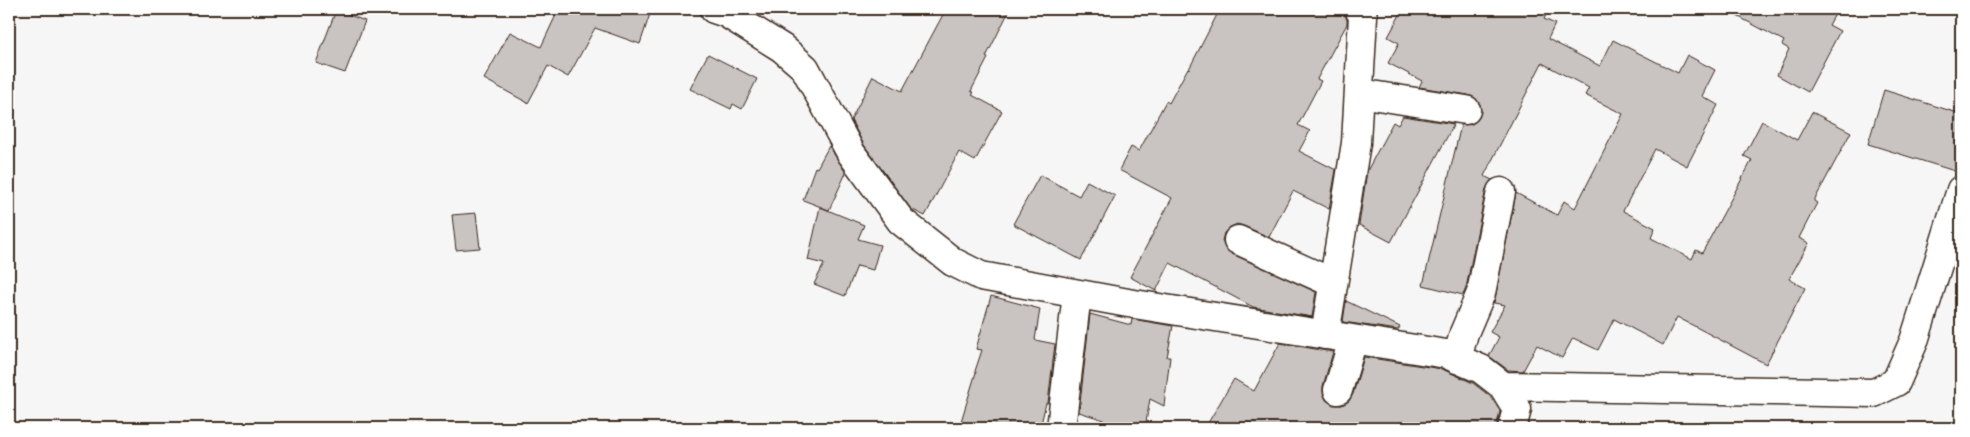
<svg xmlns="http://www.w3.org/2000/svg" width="1970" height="437" viewBox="0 0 1970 437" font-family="Mynerve,sans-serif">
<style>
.building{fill:#c9c3c1;stroke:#3b2a1e}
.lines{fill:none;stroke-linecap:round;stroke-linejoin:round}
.street-casing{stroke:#3b2a1e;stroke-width:31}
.street{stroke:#fff;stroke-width:28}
</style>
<rect width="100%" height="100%" fill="#f7f6f6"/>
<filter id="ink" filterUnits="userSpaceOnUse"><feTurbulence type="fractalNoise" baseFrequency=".02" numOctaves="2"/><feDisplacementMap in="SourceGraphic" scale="10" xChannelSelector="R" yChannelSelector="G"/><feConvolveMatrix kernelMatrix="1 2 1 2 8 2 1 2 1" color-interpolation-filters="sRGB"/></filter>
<g filter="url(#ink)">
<path class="building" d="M551,9H636L650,14L640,44L595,28L568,77L548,66L528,103L484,79L510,32L541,47L556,15L550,12Z
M946,9H1010L986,57L988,58L971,91L974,93L972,95L1002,111L975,161L959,152L925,216L911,209L864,145L851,120L873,76L902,91Z
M1220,9H1343L1347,20V24L1317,79L1321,81L1298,125L1310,131L1299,151L1336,170L1329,209L1293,191L1269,237L1244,226L1237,224L1229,228L1224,233L1222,241L1225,249L1232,254L1316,292L1312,317L1253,307L1170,263L1156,291L1130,277L1172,198L1119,170L1131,147L1139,151L1166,101L1169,103L1188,68L1189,69Z
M1403,9H1549L1544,19L1555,24L1548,39L1600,66L1613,40L1678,73L1687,55L1715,70L1702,96L1718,105L1687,166L1655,149L1623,211L1655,228L1651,238L1692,259L1696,250L1702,253L1752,160L1744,156L1762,121L1797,140L1812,112L1851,132L1814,201L1817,203L1799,238L1809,243L1789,279L1805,288L1766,364L1677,317L1663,345L1614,319L1598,350L1573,338L1562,358L1537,345L1523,371L1508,370L1489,356L1499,337L1490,332L1505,305L1494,303L1516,193L1557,215L1564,201L1575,208L1623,114L1585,95L1589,88L1542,63L1484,176L1492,180L1486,189L1466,288L1463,295L1423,285L1461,125L1472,124L1478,119L1481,112L1480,104L1475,98L1468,95L1419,87L1422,81L1388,63L1399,43L1388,37Z
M1724,9H1838L1829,25L1840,31L1808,92L1777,75L1789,49L1782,45L1784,41Z
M336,10L365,21L345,73L316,63Z
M708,54L757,79L742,109L733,104L731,109L690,89Z
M1884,90L1961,114V173L1868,144Z
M1403,116L1454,124L1391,242L1359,225L1367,171L1393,122L1398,125Z
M829,146L846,173L829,210L803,200L815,167L817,168Z
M1040,175L1079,196L1087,181L1115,196L1081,260L1013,224Z
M820,207L864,225L858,239L880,245L873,270L857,266L845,296L814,284L824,264L808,260Z
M476,213L480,248L456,250L452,215Z
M991,296L1040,309L1035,340L1055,344L1048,403H1046L1040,428H959L976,372L975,371L982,350L976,349Z
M1346,301L1400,327L1398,330L1343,322Z
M1090,314L1131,325L1132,319L1173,326L1167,357H1170L1164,406L1150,399L1145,428H1103L1104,420L1079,412Z
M1280,343L1333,352L1323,386V393L1326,400L1333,405H1342L1349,401L1353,394L1364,357L1442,369L1473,383L1491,397L1500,411L1497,424L1495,428H1205L1234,379L1254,391Z"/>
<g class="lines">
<g class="street-casing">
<path id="street" d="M714,9L726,13L782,48L805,68L851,153L901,221L953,262L981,276L1128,303L1446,354L1481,369L1503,386L1517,409L1512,428
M1359,93L1466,110
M1238,240L1333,283
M1325,335L1356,143L1363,16L1359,9
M1457,359L1464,333L1481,293L1501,192
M1503,386L1874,393L1896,382L1914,341L1961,190
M1338,390L1353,340
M1061,428L1077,294"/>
</g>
<use href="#street" class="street"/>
</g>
</g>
<rect width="1970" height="437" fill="none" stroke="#fff" stroke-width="30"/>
<rect x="15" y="15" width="1940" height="407" fill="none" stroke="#3b2a1e" stroke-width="2" filter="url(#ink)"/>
</svg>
